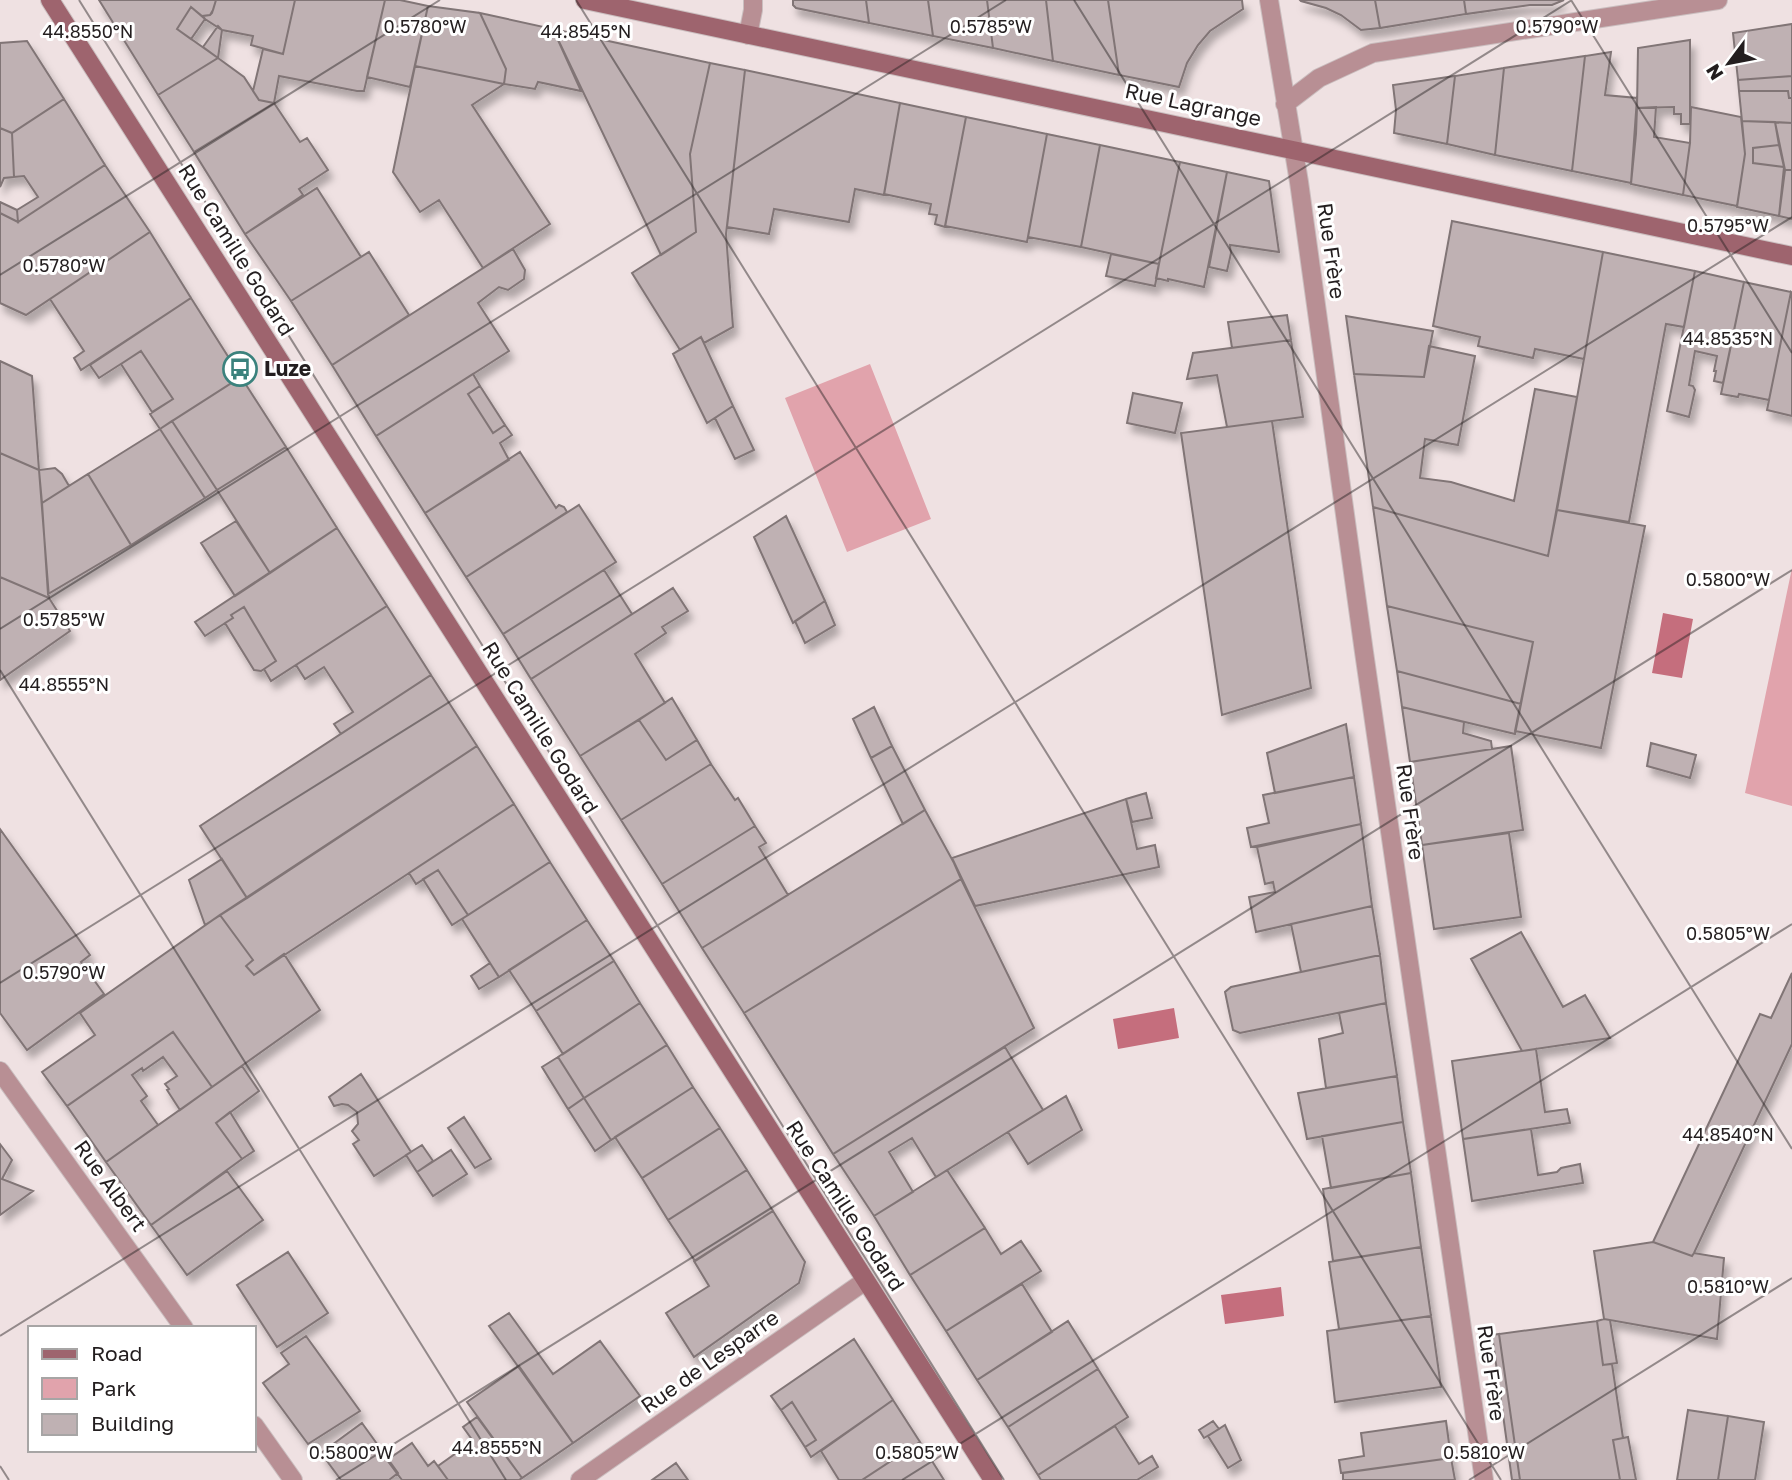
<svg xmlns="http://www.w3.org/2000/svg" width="1792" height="1480" viewBox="0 0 1792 1480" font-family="'Golos Text',sans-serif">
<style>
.green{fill:#e1a3ac}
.water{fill:#c56e7d}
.building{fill:#bfb1b3;stroke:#817576;stroke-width:2;filter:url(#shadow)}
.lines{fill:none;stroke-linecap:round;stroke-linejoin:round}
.street-casing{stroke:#cabebf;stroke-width:20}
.secondary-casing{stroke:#cabebf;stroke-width:20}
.street{stroke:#b88f94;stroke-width:18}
.secondary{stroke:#9e646e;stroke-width:18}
.ticks{fill:none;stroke:#231e1f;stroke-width:2;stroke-opacity:0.45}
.labels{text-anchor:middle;stroke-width:6;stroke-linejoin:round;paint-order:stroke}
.street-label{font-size:21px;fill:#231e1f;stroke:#fff}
.poi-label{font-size:21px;font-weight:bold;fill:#231e1f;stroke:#fff;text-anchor:start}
.ticks-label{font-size:18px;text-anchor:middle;fill:#231e1f;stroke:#fff;stroke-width:6;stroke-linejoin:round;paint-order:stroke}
</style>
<defs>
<filter id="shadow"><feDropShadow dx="4.5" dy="8" stdDeviation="3.5" flood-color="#0004"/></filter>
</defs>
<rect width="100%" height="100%" fill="#efe1e2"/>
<path class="green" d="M870,364L931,519L847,552L785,398Z
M1792,568V806L1745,793Z"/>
<path class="water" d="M1663,613L1693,619L1682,678L1652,673Z
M1174,1008L1179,1038L1118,1049L1113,1019Z
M1281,1287L1284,1316L1225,1324L1221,1295Z"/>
<path class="building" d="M99,0H216L213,10L210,15L202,16L191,7L177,29L218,58L158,95Z
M216,0H295L283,54L251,45L253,36L222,30L205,19L203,16L210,15L212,13Z
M295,0H385L364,91H357L279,76L274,103L259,100L253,91L263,49L283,54Z
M385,0H400L428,6L410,87L367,77Z
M793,0H866L869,23L796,8L793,5Z
M866,0H928L933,36L869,23Z
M928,0H987L993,48L933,36Z
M987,0H1046L1053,61L993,48Z
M1046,0H1108L1119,75L1053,61Z
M1108,0H1242L1243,9L1210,31L1198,45L1187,63L1179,87L1119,75Z
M1300,0H1375L1380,28L1361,30L1341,15L1326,8L1301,1Z
M1375,0H1464L1466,14L1380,28Z
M1464,0H1564L1552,5H1530L1466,14Z
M428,6L480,13L506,69L504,84L415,66Z
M191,7L205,19L191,39L177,29Z
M480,13L553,29L581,91L538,82L535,89L504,84L506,69Z
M1792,24V76L1738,80L1733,33Z
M218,26L222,30L218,58L203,47Z
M553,29L710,63L690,154L696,232L661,255Z
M1690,40V124H1681V114H1674V107L1637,108L1638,48Z
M27,41L64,99L12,133L0,128V43Z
M1611,52L1605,95L1637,98L1631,183L1572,171L1585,56Z
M1585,56L1572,171L1495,155L1504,68Z
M218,58L244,77L259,100L274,103L194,152L158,95Z
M710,63L745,70L726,234L733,327L704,343L701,337L680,350L632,273L696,232L690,154Z
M415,66L504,84L472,105L550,224L483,268L439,200L420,212L393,172Z
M1504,68L1495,155L1447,144L1455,76Z
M745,70L900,103L884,195L855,189L849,222L774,209L769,234L727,227Z
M1455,76L1447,144L1394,133L1396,110L1393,85Z
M1792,76V98H1789L1788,91H1739L1738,80Z
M1739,91H1788L1789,98H1792V123L1742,121Z
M64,99L105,165L18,222L17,210L38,197L24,176L14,177L12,133Z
M274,103L300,142L307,138L328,170L299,189L303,195L245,234L194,152Z
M900,103L966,117L945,227L935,224L937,215L929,214L931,204L884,194Z
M1656,107L1654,137L1690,143L1683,195L1631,184L1636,134L1637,108Z
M1691,107L1741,117L1745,154L1737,206L1683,195L1690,143Z
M966,117L1047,134L1027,242L945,226Z
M1742,121L1775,122L1779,145L1753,148V163L1784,167L1779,216L1737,207L1745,154Z
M1775,122L1792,123V170H1785Z
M0,128L12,133L14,177L4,178L0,187Z
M1047,134L1100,145L1081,247L1028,237Z
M1100,145L1180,162L1159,264L1081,247Z
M1779,145L1784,167L1753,163V148Z
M1180,162L1227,172L1204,287L1168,279V281L1156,278Z
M105,165L150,232L26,315L0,303V213L18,222Z
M1785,170H1792V219L1779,216Z
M1227,172L1269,181L1279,252L1230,245L1231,253L1227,271L1209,267Z
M317,188L361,257L291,301L245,234Z
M0,202L17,210L18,222L0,213Z
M1452,221L1603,252L1584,359L1535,349L1533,358L1478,346L1480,337L1433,326Z
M150,232L191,298L81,370L74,358L84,351L50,299Z
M513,249L525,270L524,279L508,290L499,287L478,303L509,351L376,436L332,365Z
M369,252L409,315L332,365L291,301Z
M1603,252L1695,271L1684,327L1666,324L1629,522L1557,510Z
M1111,254L1159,264L1155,286L1106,276Z
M1695,271L1744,282L1723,383L1714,381L1716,371H1714L1717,356L1695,351L1689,385L1693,386L1695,390L1689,417L1667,411Z
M1744,282L1791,292L1769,400L1739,394L1738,397L1721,394Z
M1791,292L1792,293V416L1767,410Z
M191,298L241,377L160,429L150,414L173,399L141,351L99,378L90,365Z
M1287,315L1291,340L1232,348L1228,322Z
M1346,316L1433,331L1424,377L1354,374Z
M701,337L733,406L707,423L673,354Z
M1291,340L1303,417L1227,427L1217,375L1187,379L1193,353Z
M1429,346L1475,356L1458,445L1425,439L1420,478L1451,482L1514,501L1535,389L1577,397L1548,556L1373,507L1354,374L1424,377Z
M141,351L173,399L152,412L121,364Z
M0,361L32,376L39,470L0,453Z
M473,374L480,386L468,394L493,433L505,425L512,435L500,443L509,460L425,513L376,436Z
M241,377L286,447L217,490L172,421Z
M480,386L505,425L493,433L468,394Z
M1133,393L1182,403L1175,433L1127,423Z
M733,406L754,450L735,459L715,418Z
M172,421L217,490L205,498L160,429Z
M1272,421L1311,688L1222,715L1181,433Z
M160,429L205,498L131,545L88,474Z
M286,447L337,528L270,573L217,490Z
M520,452L556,508L559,505L564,507L567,512L466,577L425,513Z
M0,453L39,470L49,598L0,577Z
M55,468L62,474L69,486L42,503L39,470Z
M88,474L131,545L48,594L42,503Z
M579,505L616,562L503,634L466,577Z
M1373,507L1548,556L1557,510L1645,526L1601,748L1515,731L1533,642L1387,606Z
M786,516L825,601L793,623L754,537Z
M236,521L270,573L235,596L201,543Z
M337,528L387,606L271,681L264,669L276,661L244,607L231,615L233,618L205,636L195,622Z
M604,570L632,614L531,679L503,634Z
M0,577L49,598L70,631L0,680Z
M673,588L688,611L662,627L666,633L635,654L665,703L580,756L531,679Z
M825,601L835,625L805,643L795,621Z
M387,606L431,675L341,734L334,724L353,712L324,667L305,679L296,665Z
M1387,606L1533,642L1521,704L1397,671Z
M244,607L276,661L261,671L254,670L225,623L233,618L231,615Z
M1397,671L1521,704L1515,734L1402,707Z
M431,675L477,746L247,898L200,826Z
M672,698L697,740L666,760L639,720Z
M874,707L892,746L871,758L853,719Z
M1402,707L1464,722L1463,733L1491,741L1492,749L1410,762Z
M639,720L666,760L697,740L711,764L621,820L580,756Z
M1346,724L1354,777L1275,793L1267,753Z
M1651,743L1696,755L1690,778L1647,766Z
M477,746L514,804L254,975L246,966L253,960L220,915Z
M892,746L925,810L903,824L871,758Z
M1511,746L1523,830L1422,845L1410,762Z
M711,764L735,800L738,798L755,826L662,884L621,820Z
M1354,777L1361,824L1251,847L1247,828L1269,823L1263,795Z
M1146,793L1152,818L1132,822L1126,799Z
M1126,799L1137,849L1155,845L1159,867L975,906L952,858Z
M514,804L550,862L468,915L438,870L416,884L409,873Z
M925,810L954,863L961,879L744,1013L702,948Z
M1361,824L1372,906L1256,932L1249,897L1275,892L1273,882L1265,884L1257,847Z
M755,826L766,843L759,847L788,895L702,948L662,884Z
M0,829L90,955L81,962L104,994L27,1050L0,1013Z
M1509,833L1521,917L1434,929L1422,845Z
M222,859L247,898L205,925L189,880Z
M550,862L587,920L499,977L462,919Z
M438,870L468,915L452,925L423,879Z
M961,879L1034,1028L833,1154L744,1013Z
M1372,906L1380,955L1301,972L1291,924Z
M220,915L253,960L246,966L254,975L284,954L320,1010L212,1087L173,1032L67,1106L42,1072L95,1035L80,1013Z
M587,920L614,961L536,1011L509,970Z
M1521,932L1563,1007L1585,995L1610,1038L1522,1051L1471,959Z
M1380,955L1386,1003L1240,1033L1233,1030L1225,992L1231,987Z
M614,961L640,1003L563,1054L536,1011Z
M490,963L499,977L479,989L471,976Z
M1792,973V1044L1694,1253L1692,1256L1653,1242L1760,1014L1771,1018Z
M640,1003L667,1045L584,1098L558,1057Z
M1386,1003L1397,1076L1326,1088L1319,1039L1343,1033L1339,1013Z
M173,1032L212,1087L180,1110L167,1090L169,1089L165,1084L177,1076L163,1057L143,1071L142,1068L132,1075L147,1096L141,1101L158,1125L106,1162L67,1106Z
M667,1045L693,1087L611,1140L584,1098Z
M1005,1047L1043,1110L936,1177L912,1138L889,1152L913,1192L874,1216L833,1154Z
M1536,1049L1545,1112L1567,1109L1570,1123L1463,1139L1452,1061Z
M558,1057L584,1098L568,1109L542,1067Z
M242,1066L259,1091L216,1123L242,1159L151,1225L106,1162Z
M361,1074L411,1152L374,1176L353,1144L359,1140L352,1131L358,1124L357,1112L348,1105L342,1104L334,1106L329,1097Z
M1397,1076L1403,1122L1307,1139L1298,1093Z
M693,1087L720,1128L642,1178L615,1137Z
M1066,1096L1082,1130L1028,1164L1008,1132Z
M584,1098L611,1140L595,1151L568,1109Z
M230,1112L254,1151L242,1159L216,1123Z
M464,1117L491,1159L475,1168L448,1128Z
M1403,1122L1411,1173L1331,1188L1322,1136Z
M720,1128L747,1170L668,1220L642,1178Z
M1531,1129L1538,1175L1557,1172L1561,1168L1580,1164L1583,1183L1472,1201L1463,1139Z
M0,1144L12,1160L2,1179L33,1191L0,1215Z
M422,1145L433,1161L417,1172L406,1155Z
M451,1150L467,1174L433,1196L417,1172Z
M747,1170L773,1211L695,1261L668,1220Z
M947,1170L985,1228L910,1275L874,1216Z
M227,1171L263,1220L187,1275L151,1225Z
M1411,1173L1421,1247L1333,1261L1323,1189Z
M773,1211L805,1262L799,1283L694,1357L666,1313L709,1286L694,1261Z
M985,1228L1001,1254L1021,1241L1041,1271L946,1331L910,1275Z
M1653,1242L1692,1256L1694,1253L1724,1258L1717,1339L1604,1319L1594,1251Z
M1421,1247L1431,1316L1339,1329L1329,1262Z
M288,1252L328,1313L277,1347L237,1285Z
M1022,1284L1052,1332L977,1380L946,1331Z
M509,1313L553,1374L600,1341L640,1396L573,1443L489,1326Z
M1431,1316L1441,1387L1335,1402L1327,1331Z
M1604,1319L1610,1320L1617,1363L1603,1365L1597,1321Z
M1068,1321L1098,1369L1008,1427L977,1380Z
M1597,1321L1603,1365L1612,1364L1623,1438L1613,1440L1620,1480H1520L1499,1334Z
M1499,1334L1520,1480H1512L1492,1335Z
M306,1336L360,1411L308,1444L263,1383L289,1364L281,1353Z
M854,1339L893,1400L811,1457L805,1447L816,1440L792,1402L781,1410L771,1396Z
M519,1366L573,1443L522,1478L467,1402Z
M1098,1369L1128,1417L1038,1475L1008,1427Z
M893,1400L920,1442L862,1480H839L821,1451Z
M792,1402L816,1440L805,1447L781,1410Z
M1688,1410L1728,1416L1718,1480H1677Z
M1728,1416L1764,1422L1755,1480H1718Z
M477,1417L522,1478L519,1480H448L438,1466L473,1441L463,1427Z
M1213,1421L1219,1429L1204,1438L1199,1430Z
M1446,1421L1451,1458L1341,1473L1339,1460L1364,1456L1361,1433Z
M362,1423L398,1473L389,1480H341L321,1453Z
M1225,1425L1241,1460L1228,1468L1208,1436Z
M1115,1426L1139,1464L1152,1456L1158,1467L1137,1480H1041L1038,1475Z
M1628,1437L1636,1480H1620L1613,1440Z
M920,1442L944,1480H862Z
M412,1443L428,1466L434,1461L448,1480H402L387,1460Z
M1451,1458L1455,1480H1343V1473Z
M676,1463L688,1480H652Z"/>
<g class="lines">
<g class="street-casing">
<path id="street" d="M1269,0L1299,182L1364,652L1484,1480
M748,35L753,10V0
M1285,104L1319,78L1373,53L1718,0
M0,1071L184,1328
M254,1425L293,1480
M580,1480L865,1281"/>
</g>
<g class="secondary-casing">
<path id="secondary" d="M50,0L993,1480
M585,0L1792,256"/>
</g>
<use href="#street" class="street"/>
<use href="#secondary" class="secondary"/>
</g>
<path class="ticks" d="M79,0L1004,1480M576,0L1501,1480M1074,0L1792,1149M1571,0L1792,353M0,275L440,0M0,629L1006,0M0,670L506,1480M0,983L1572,0M0,1336L1792,217M0,1466L9,1480M336,1480L1792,570M902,1480L1792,924M1469,1480L1792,1278"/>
<defs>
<g id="bus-ring" transform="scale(1.75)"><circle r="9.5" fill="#fff" stroke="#3b827d" stroke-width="1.5"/><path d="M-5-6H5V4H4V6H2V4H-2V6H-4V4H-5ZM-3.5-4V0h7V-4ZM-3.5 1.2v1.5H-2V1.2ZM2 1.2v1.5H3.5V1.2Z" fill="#3b827d"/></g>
</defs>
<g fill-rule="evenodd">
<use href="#bus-ring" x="240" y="369"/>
</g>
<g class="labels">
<g class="street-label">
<text transform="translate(1193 105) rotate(12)" y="7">Rue Lagrange</text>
<text transform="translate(236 250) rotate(58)" y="7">Rue Camille Godard</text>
<text transform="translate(1331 251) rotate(82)" y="7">Rue Frère</text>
<text transform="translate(540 728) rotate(58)" y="7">Rue Camille Godard</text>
<text transform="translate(1410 812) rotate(82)" y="7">Rue Frère</text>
<text transform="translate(110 1186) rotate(54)" y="7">Rue Albert</text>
<text transform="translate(845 1206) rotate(57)" y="7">Rue Camille Godard</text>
<text transform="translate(710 1362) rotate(-35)" y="7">Rue de Lesparre</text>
<text transform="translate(1491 1373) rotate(82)" y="7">Rue Frère</text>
</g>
<g class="poi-label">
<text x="264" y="376">Luze</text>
</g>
</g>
<g class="ticks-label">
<text x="425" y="33">0.5780°W</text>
<text x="991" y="33">0.5785°W</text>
<text x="1557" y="33">0.5790°W</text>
<text x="88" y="38">44.8550°N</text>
<text x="586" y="38">44.8545°N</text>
<text x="1728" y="232">0.5795°W</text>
<text x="64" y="272">0.5780°W</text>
<text x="1728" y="345">44.8535°N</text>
<text x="1728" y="586">0.5800°W</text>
<text x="64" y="626">0.5785°W</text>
<text x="64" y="691">44.8555°N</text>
<text x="1728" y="940">0.5805°W</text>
<text x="64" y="979">0.5790°W</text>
<text x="1728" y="1141">44.8540°N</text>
<text x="1728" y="1293">0.5810°W</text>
<text x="497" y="1454">44.8555°N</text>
<text x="351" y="1459">0.5800°W</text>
<text x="917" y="1459">0.5805°W</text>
<text x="1484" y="1459">0.5810°W</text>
</g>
<rect x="28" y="1326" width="228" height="126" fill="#ffffff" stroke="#a7a5a5" stroke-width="2"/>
<rect x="42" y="1349" width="35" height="10" fill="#9e646e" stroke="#a7a5a5" stroke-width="2"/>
<text x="91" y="1361" font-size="21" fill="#231e1f">Road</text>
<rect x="42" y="1378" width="35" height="21" fill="#e1a3ac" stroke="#a7a5a5" stroke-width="2"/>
<text x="91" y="1396" font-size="21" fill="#231e1f">Park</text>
<rect x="42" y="1414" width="35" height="21" fill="#bfb1b3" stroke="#a7a5a5" stroke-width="2"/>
<text x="91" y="1431" font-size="21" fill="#231e1f">Building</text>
<g transform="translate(1729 63) rotate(238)" stroke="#ffffff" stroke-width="5" paint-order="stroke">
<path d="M0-5L12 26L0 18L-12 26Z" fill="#231e1f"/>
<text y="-10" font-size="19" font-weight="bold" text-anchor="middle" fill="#231e1f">N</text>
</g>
</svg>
